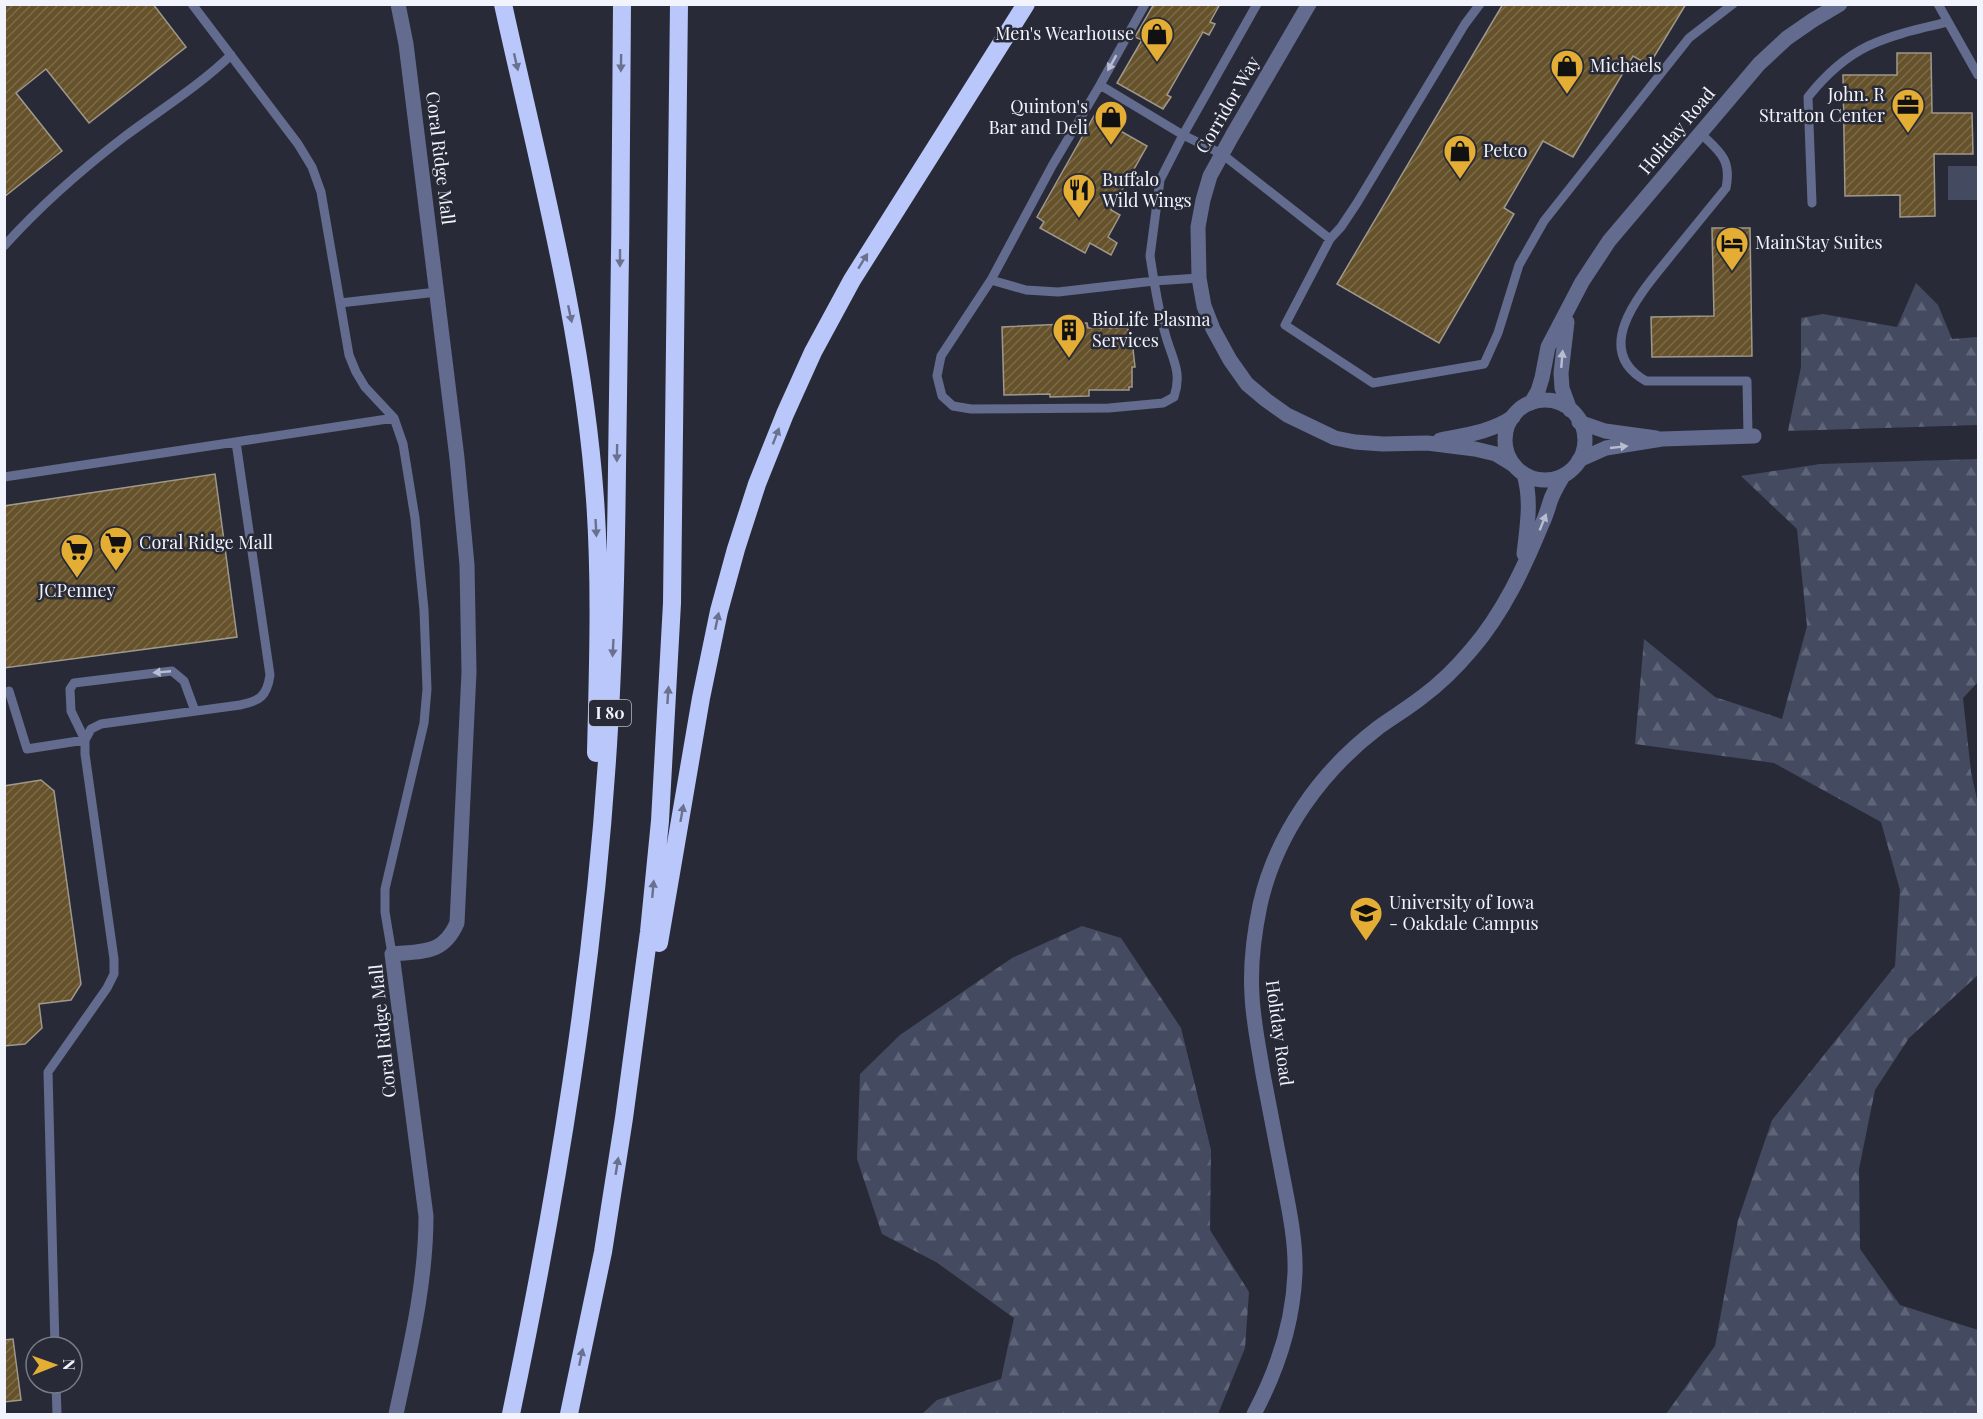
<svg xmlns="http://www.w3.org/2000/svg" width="1983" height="1419" viewBox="0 0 1983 1419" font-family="'Playfair Display',serif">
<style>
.forest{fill:url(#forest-firs)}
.pitch{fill:#444a60}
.building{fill:url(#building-hatch);stroke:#a0988a;stroke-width:1.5}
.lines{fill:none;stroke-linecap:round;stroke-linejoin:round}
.service{stroke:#636c8e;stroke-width:9}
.minor{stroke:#636c8e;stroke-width:15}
.tertiary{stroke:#636c8e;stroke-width:15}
.motorway{stroke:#bac7fa;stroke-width:18}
.oneway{fill:#6a718f}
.oneway2{fill:#b8bed0}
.labels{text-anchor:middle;stroke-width:5;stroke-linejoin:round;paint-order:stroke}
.shield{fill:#282b37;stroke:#b5b8c1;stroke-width:1.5}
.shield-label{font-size:16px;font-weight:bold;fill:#f1f4fc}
.poi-label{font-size:18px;fill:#f1f4fc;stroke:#282b37;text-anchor:start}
.street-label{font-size:18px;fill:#f1f4fc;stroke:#282b37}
</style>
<defs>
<pattern id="forest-firs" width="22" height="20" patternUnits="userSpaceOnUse" patternTransform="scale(1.5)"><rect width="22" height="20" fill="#444a60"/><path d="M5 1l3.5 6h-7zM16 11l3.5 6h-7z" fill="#5f6578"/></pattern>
<pattern id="building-hatch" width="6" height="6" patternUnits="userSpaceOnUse" patternTransform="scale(1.5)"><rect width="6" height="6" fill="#65512a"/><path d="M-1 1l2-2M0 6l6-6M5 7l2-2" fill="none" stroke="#7c6b4a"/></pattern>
</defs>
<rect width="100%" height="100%" fill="#282b37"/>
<path class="forest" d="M1916,283L1938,305L1952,339L1978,337V425L1788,431L1801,367V318L1823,314L1897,327Z
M1978,459V682L1963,698L1971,772L1978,804V975L1909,1038L1875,1090L1859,1169L1860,1249L1900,1305L1978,1330V1414H1666L1715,1346L1738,1220L1772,1120L1895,966L1900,890L1881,822L1774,763L1635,744L1644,639L1715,697L1782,719L1807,626L1797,529L1741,476L1820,464Z
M1082,926L1121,938L1181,1028L1211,1150L1210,1230L1249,1292L1245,1348L1218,1414H922L937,1400L1001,1379L1014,1318L936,1262L882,1234L857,1159L860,1074L900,1035L1012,958Z"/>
<path class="pitch" d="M1948,166H1978V200H1948Z"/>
<path class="building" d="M4,4H153L186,47L89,123L46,69L16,93L62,151L4,197Z
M1154,4H1220L1210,22L1215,24L1209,35L1203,32L1167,95L1171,97L1163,109L1117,83L1142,40L1135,37Z
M1503,4H1686L1649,65L1633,56L1573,157L1543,141L1504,208L1514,214L1439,343L1337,284Z
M1897,53H1931L1932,113H1972L1973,154H1934L1935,216L1900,217V195L1845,196L1843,75H1897Z
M1094,116L1147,146L1111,210L1120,215L1108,237L1117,243L1111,255L1090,243L1085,253L1040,228L1044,222L1037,217Z
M1712,228H1750L1752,356L1652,357L1651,317L1714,316Z
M1087,323L1088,328H1128V331H1131L1135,367H1132V387H1129V390H1089V396L1050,397V394L1004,395L1002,327Z
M215,474L237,637L4,668V506Z
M41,780L54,791L81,984L71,1000L39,1004L42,1028L25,1044L4,1046V786Z
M13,1339L21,1400L4,1402V1340Z"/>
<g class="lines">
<path class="service" d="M192,4L298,144L312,167L321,192L349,355L356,372L365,387L394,418L403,444L415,518L424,610L427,689L424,723L385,889V912L392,954
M1257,4L1183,135L1222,154L1330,239L1341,227L1357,203L1465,24L1480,4
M1938,4L1978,75
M1100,85L1145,4
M1700,133C1719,151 1732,159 1726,188C1708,210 1691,231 1673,253C1647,286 1587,348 1646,381H1747L1748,436
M1812,203L1808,97C1850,44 1884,37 1948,22
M1330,239L1285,325L1373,383L1484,364L1498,333L1519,265L1544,221L1689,38L1733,4
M4,246C41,205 81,170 124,137C160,110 199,86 231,55
M991,280L1026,290L1058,292L1154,281C1157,298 1160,316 1165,333C1171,357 1183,371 1174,397L1163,403L1109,408L971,409L953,406L942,396L937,376L941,356Z
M991,280L1052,166L1100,85L1183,135L1160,180L1150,256L1154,281L1199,278
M340,303L437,292
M4,477L394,418
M9,691L27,749L85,740L71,711L70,689L74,683L172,671L184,681L195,711
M55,1347L48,1072L107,988L114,974V959L85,754V740L91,729L101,724L240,705C260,701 267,696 270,675L236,442
M56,1383L57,1414"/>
<path class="minor" d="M1309,4L1232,136L1210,176L1203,200L1198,227L1199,278L1204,306L1213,329L1230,360L1247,384L1266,400L1287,415L1335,438L1355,442L1383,444L1427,443L1475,449L1496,454L1514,465
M1579,422L1605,431L1656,438
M1440,440C1466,435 1491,432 1513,417
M1579,460L1606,448L1662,439L1754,436
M396,1414C410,1349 426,1283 426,1216L392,954C422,951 443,955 457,923L469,672L467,565L457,458L406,44L398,4"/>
<path class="tertiary" d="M1567,322L1561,373L1562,388L1570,410
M1505 440a40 40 0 1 1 80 0a40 40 0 1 1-80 0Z
M1531,403L1538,391L1542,378L1548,347L1582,282L1609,241L1759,64L1787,38L1813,20L1840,4
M1524,554C1527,527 1532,501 1524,474
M1254,1414C1278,1369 1293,1324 1295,1273C1296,1241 1289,1209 1283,1178C1276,1143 1270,1109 1263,1074C1259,1048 1253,1021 1252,995C1250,965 1254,934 1260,905C1276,834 1321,771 1379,727C1393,717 1408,708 1422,697C1441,683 1457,667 1472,649C1503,613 1524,568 1542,524C1546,516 1548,508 1551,499C1554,491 1559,483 1563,476"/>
<path class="motorway" d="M503,4C539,168 583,331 595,499C601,583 598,668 596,753
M659,943L701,698L719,611L736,549L757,484L785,414L813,352L852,280L1026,4
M511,1414C557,1194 594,971 608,745C614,653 616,560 617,468C620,313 621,159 622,4
M569,1414L603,1252L624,1118L649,932L660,821L672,603L679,4"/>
</g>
<defs><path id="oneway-solid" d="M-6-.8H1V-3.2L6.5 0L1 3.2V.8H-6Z" transform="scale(1.5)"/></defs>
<g class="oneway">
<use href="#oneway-solid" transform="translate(516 62) rotate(77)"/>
<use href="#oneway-solid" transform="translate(621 63) rotate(91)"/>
<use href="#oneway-solid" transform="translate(620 258) rotate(90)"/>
<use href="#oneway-solid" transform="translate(863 261) rotate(-58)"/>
<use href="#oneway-solid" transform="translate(570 314) rotate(78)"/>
<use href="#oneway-solid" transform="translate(776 436) rotate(-69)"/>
<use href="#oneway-solid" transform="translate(617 453) rotate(91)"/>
<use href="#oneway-solid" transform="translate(596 528) rotate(87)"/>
<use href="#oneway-solid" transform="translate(717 621) rotate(-78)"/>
<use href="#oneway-solid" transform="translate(613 648) rotate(93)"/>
<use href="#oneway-solid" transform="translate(668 695) rotate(-86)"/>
<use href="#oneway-solid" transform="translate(682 813) rotate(-80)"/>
<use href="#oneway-solid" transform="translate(653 889) rotate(-85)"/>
<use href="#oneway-solid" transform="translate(617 1166) rotate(-81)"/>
<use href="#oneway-solid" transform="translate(581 1357) rotate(-78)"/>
</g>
<g class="oneway2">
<use href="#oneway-solid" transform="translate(1112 63) rotate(119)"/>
<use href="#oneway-solid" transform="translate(1562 359) rotate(-85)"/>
<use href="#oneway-solid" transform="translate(1619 447) rotate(-6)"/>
<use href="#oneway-solid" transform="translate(1543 522) rotate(-68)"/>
<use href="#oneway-solid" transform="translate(162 672) rotate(175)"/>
</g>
<defs>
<g id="shop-pin" transform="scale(1.725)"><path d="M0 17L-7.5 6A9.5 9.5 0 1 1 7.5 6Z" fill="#e4ae35" stroke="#282b37"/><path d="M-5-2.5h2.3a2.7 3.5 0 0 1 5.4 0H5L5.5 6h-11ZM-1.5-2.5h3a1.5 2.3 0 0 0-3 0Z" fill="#111"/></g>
<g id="office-pin" transform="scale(1.725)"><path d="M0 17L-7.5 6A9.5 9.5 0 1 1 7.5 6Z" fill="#e4ae35" stroke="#282b37"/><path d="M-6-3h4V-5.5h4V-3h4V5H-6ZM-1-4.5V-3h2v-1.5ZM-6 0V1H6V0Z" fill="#111"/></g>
<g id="restaurant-pin" transform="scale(1.725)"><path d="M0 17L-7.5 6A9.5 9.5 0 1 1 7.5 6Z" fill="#e4ae35" stroke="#282b37"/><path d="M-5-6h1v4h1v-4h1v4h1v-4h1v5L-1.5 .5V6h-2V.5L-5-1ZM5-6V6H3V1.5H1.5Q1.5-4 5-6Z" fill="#111"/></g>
<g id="hotel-pin" transform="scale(1.725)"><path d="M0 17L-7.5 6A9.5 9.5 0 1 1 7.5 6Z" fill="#e4ae35" stroke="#282b37"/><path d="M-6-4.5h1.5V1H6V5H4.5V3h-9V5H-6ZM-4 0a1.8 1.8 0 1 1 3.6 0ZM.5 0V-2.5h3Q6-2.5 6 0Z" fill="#111"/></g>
<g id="building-pin" transform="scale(1.725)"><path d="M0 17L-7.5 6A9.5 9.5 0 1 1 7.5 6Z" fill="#e4ae35" stroke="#282b37"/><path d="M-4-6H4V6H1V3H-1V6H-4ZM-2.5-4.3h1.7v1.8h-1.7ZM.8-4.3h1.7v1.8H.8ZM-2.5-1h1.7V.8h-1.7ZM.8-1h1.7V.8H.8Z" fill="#111"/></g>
<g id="supermarket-pin" transform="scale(1.725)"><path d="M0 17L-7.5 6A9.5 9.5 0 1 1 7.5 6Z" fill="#e4ae35" stroke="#282b37"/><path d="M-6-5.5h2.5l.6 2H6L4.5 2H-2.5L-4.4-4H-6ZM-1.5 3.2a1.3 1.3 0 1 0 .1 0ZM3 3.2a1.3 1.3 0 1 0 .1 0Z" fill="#111"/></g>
<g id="university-pin" transform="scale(1.725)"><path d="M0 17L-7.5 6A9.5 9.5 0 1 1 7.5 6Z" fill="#e4ae35" stroke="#282b37"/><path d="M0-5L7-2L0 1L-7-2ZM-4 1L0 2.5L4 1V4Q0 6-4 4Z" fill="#111"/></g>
</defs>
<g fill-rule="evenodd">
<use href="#shop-pin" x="1157" y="34"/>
<use href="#shop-pin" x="1567" y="66"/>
<use href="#office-pin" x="1908" y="105"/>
<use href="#shop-pin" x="1111" y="117"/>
<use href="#shop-pin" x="1460" y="151"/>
<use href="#restaurant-pin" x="1079" y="190"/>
<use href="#hotel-pin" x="1732" y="243"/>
<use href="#building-pin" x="1069" y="330"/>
<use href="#supermarket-pin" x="116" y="543"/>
<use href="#supermarket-pin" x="77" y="550"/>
<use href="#university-pin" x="1366" y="913"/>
</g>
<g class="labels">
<rect class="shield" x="589" y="700" width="42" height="26" rx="4.5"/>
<g class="shield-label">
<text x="610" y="719">I 80</text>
</g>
<g class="poi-label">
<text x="1134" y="40" text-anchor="end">Men's Wearhouse</text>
<text x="1590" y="72">Michaels</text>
<text x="1885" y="101" text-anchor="end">John. R<tspan x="1885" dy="21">Stratton Center</tspan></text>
<text x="1088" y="113" text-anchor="end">Quinton's<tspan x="1088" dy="21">Bar and Deli</tspan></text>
<text x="1483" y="157">Petco</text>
<text x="1102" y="186">Buffalo<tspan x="1102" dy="21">Wild Wings</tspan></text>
<text x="1755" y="249">MainStay Suites</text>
<text x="1092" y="326">BioLife Plasma<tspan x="1092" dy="21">Services</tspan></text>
<text x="139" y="549">Coral Ridge Mall</text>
<text x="77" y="597" text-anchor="middle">JCPenney</text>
<text x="1389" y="909">University of Iowa<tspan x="1389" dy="21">- Oakdale Campus</tspan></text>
</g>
<g class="street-label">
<text transform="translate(1228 105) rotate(-60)" y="6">Corridor Way</text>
<text transform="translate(1677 131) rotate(-50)" y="6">Holiday Road</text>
<text transform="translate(440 158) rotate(83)" y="6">Coral Ridge Mall</text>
<text transform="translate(383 1031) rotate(-96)" y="6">Coral Ridge Mall</text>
<text transform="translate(1279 1033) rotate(82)" y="6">Holiday Road</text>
</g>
</g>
<rect width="1983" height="1419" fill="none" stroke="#f1f4fc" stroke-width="12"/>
<g transform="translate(54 1365) rotate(89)"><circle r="28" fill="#282b37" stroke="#787b86" stroke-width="1.5"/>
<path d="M0-4.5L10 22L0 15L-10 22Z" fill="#e4ae35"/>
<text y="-9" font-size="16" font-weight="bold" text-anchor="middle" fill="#f1f4fc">N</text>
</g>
</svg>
